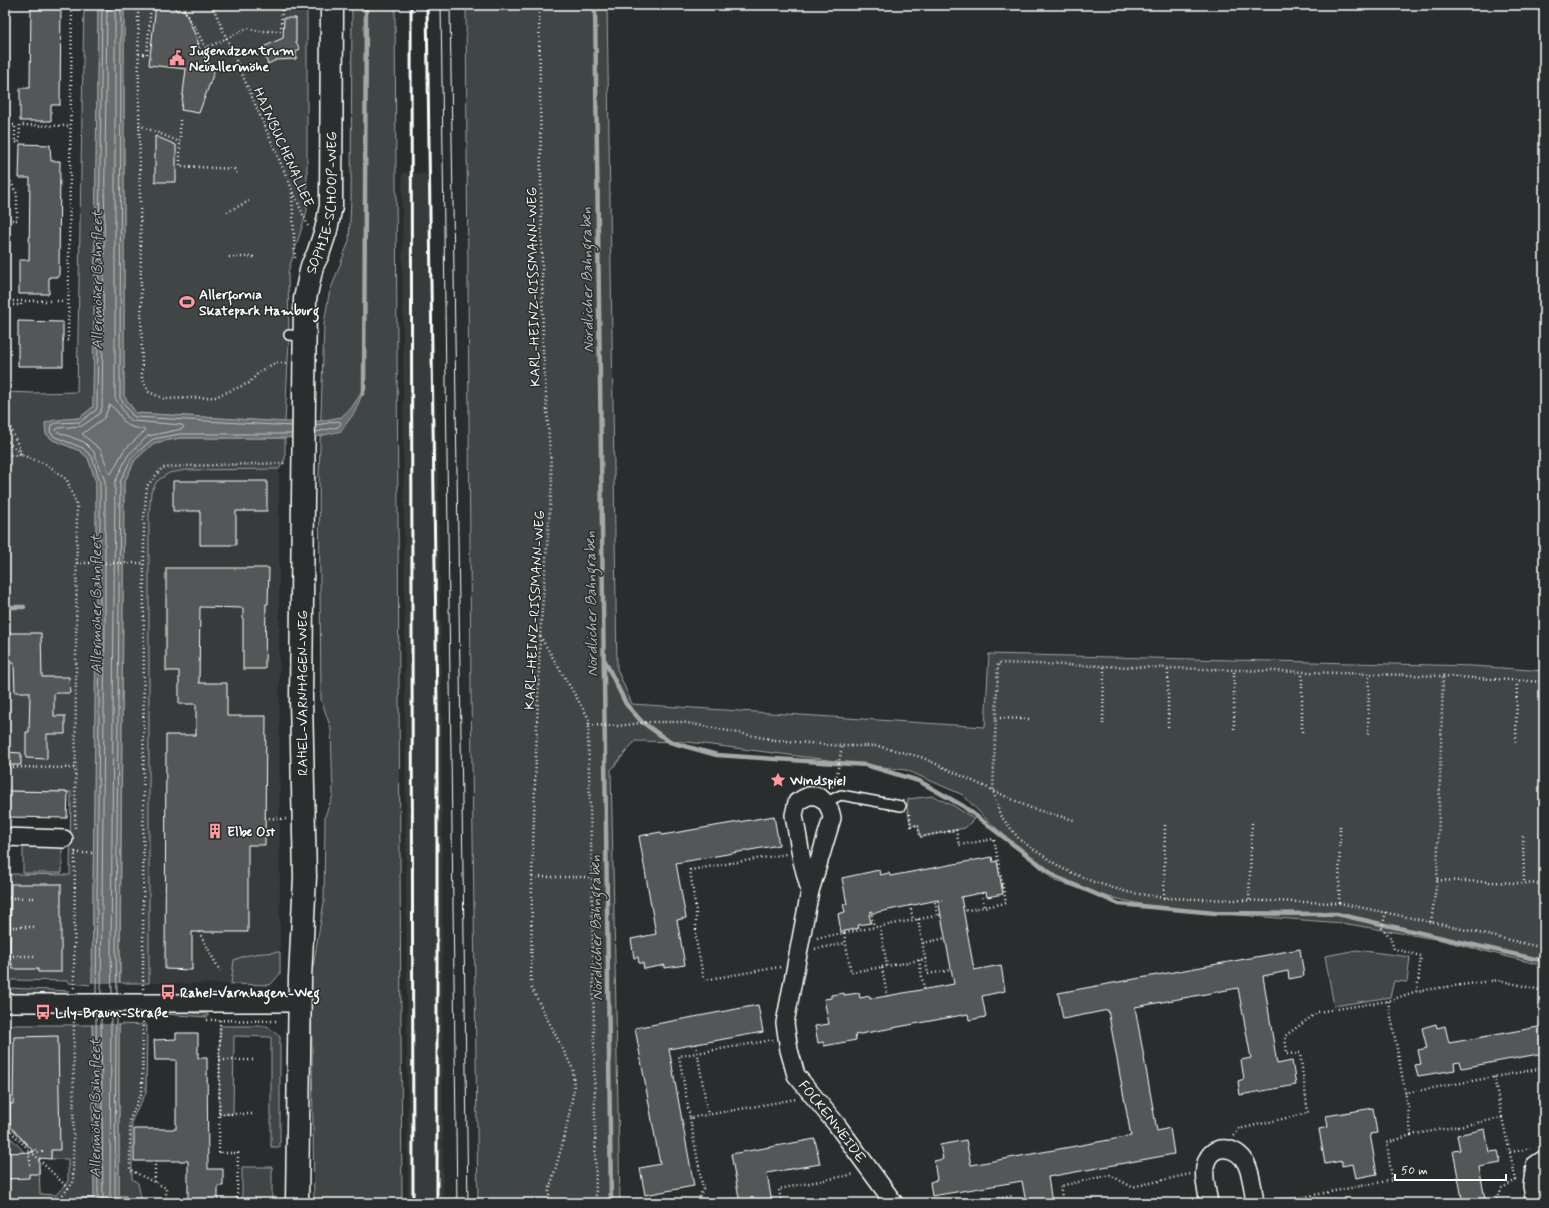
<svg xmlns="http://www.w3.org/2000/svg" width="1549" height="1208" viewBox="0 0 1549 1208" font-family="Mynerve,sans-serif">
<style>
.built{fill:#373a3b}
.green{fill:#414445;stroke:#a0a2a2}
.water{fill:#6a6c6d;stroke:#a6a7a7}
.pier{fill:#2a2d2e}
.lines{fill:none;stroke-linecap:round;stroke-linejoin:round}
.shore{stroke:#c3c4c5;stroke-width:1}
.stream{stroke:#a6a7a7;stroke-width:4.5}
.building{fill:#555758;stroke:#fff}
.lane-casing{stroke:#fff;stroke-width:12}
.street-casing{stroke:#fff;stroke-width:20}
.secondary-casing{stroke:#fff;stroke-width:25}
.path{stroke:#fff;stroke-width:2.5;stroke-dasharray:1 3;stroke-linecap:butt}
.lane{stroke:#2a2d2e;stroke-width:9}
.street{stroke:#2a2d2e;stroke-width:17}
.secondary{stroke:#2a2d2e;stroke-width:22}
.tram{stroke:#fff;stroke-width:1}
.rail{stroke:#fff;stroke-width:3}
.labels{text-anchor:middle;stroke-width:3;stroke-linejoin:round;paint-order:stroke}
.poi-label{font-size:14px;font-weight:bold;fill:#fff;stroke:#2a2d2e;text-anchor:start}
.street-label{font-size:14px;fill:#fff;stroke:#2a2d2e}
.water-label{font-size:15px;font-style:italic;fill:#b4b6b6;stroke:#2a2d2e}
</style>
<rect width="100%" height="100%" fill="#2a2d2e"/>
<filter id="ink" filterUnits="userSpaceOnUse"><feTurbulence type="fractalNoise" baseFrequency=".025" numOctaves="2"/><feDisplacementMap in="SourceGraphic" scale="8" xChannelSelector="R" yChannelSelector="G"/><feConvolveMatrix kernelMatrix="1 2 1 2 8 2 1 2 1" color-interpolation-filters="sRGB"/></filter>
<g filter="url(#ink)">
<path class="built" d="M402,173L432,174L431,234L438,469L442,720L443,1203H408Z
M279,469L280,974L270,985L149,983V516L151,492L157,481L169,473L186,470Z"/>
<path class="green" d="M84,5H98L93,407L79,418L55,420L45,423L46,434L53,440L80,451L88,458L96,482V623L92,985L69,983V981L12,980L9,977L10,874L70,875L71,792L5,791V392L34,393L77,392Z
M124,5H307V211L288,272L289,340L285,422L136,413L124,396Z
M352,5H395L402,1203H314L311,978L324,902L325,816L333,795L331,729L321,699L319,474L324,324L329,294L349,241L351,199Z
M466,5H607L617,669L632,704L985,727L989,654L1473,666L1544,671V966L1441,940L1342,923L1162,909L1105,896L1055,881L985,818L963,795L906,770L688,742L635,741L611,770L620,1203H478L471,692Z
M180,438H285V459L279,469L186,470L169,473L157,481L151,492L149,516V983H120L124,483L135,460L154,443Z
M933,796L954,806L974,819L965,828L920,837L918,825L911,826L907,808L908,799Z
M23,843H62V873H23Z
M1357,950L1410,957L1407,982L1394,981L1390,997L1334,1006L1325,956Z
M280,952V974L270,985L231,984L234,960C249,953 263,953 280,952Z
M9,988L69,991V995L11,994Z
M152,1010L208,1014V1017L149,1013V1011Z
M119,1024L147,1025L146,1093L132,1120V1179L138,1183L142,1203H127L126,1196H119Z
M10,1025H92L94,1198H85L74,1203H5V1138L9,1142L12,1139L39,1168L40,1194L56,1195L68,1181V1159H51V1151H37L33,1146L29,1147L19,1137L23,1133L8,1118Z
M220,1026H267L280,1037V1147H271V1037L234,1036L233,1114H219Z
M242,1167H272V1203H242Z"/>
<path class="water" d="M98,5H124V396L136,413L285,422L320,421L341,417L352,407L364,389L355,412L341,431L320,436L285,438H180L154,443L135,460L124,483L119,1046V1196H126L127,1203H74L79,1199L94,1198L92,985L96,623V482L88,458L80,451L53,440L46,434L45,423L55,420L79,418L93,407Z"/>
<path class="pier" d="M90,983H122L123,990L121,1024H90Z"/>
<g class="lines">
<path class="shore" d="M121,5L120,398L132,415L135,417L292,426
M110,405C126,416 118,427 143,429L145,431L124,450L111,474L109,473L101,450L82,434L104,418Z
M316,432L338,427L341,423L339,421L316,425
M96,994L100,623V481L92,457L83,448L55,437L50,432L51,425L56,423L80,422L96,410L97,407L102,5
M101,994L105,623V481L94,452L84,442L58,432L56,430L58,428L82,426L99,414L102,408L107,5
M112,994L111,954L115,482L128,455L148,436L182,429L184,427L182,425L132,421L128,418L115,398V5
M117,994L116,954L120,482L132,457L153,439L180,434H292
M111,1012L110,1195L114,1203
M116,1012L115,1195L117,1199L122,1200L123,1203
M82,1203L95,1202L98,1197L96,1012
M101,1203L103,1197L101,1012"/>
<path class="stream" d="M595,5L611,1203
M362,394L364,389L366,5
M5,607H24
M605,661L626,704L642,722L670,742L717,755L866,765L919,781L963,806L1056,877L1119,904L1215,913L1337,914L1544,961"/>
</g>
<path class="building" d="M31,5H61L60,105H51V121H20V88H30Z
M156,5H173L177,11L184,9L199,44H197L214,72L199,113L181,110L186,69L149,65Z
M284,18H296V42L300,49L296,52V59L276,60L268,64L261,48L283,38Z
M155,136L176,145V182H155Z
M20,144L50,145L51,161H60L59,277H49V294H19V260H29L30,178H19Z
M18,321L63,322V366H18Z
M173,481H267V511H236V545H200V511H173Z
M166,568H269L268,604H266L265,669H243V608L200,607L199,683H227V716H266L265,845H248V932H192V970L165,969L166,735H196V704H179V671H166Z
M5,633H41L42,677H69L70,693H54V716H65V734H47V759L26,758V732H29L30,692H15L14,663H5Z
M5,752L21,753V765H5Z
M5,791L68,792L67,818L5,817Z
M774,816L779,845L676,863L686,918L677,920L685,965L665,968V965L644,969L643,963H639L638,957L634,958L631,939L656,934L639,836L661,832L662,835Z
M992,857L993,862L997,861L1003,894L987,897L986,892L961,897L974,970L1001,965L1005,991L982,996L986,1017L969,1020L968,1014L855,1035L856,1040L824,1046V1042L818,1043L815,1026L829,1024L824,999L831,998V995L844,993V995L859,993L860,998L870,996V999L954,984L938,900L869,914L871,923L858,925L859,928L841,932L838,914L845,912L843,904H847L842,878L879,870L880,875L889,873L890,876Z
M11,884H61V972H38V969H12V963H10Z
M1300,949L1304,976L1289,979L1288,971L1263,976L1277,1064L1292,1061L1296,1085L1240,1095L1238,1081L1244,1079L1241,1060L1251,1058L1238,988L1135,1007L1157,1131L1170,1128L1174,1154L1048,1177L1052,1203H1026L1022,1181L932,1196L930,1182L937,1180L934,1161L943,1159L940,1145L966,1140L971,1165L1131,1136L1108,1010L1063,1019L1058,993Z
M758,1005L763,1032L669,1049L694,1186L645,1195L640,1168L660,1164L635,1028Z
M1436,1024L1437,1028L1445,1026L1449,1043L1544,1026V1053L1462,1068L1460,1062L1454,1063L1455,1070L1418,1076L1415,1065L1421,1064L1418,1050L1427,1048L1422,1028Z
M176,1033H198V1058H207L208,1169H223V1186H218V1203H188V1161H134V1129H176V1060H155L154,1040L176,1039Z
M58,1036L60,1150H51V1159L39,1158V1174H29V1178L5,1179V1153L34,1152L10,1126V1104H13L14,1037Z
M1373,1108L1377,1133L1370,1134L1377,1174L1356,1178L1353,1164L1342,1166V1161L1325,1164L1319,1129L1328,1127L1326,1116Z
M1485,1129L1489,1152L1498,1151L1501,1163L1479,1167L1485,1199L1463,1203L1453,1151L1460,1150L1457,1135Z
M815,1139L820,1164L767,1173L772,1203H740L731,1154Z"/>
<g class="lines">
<g class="lane-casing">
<path id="lane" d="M289,335L304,336
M826,802L841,795L901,806"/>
</g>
<g class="street-casing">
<g id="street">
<path d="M5,837L64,839"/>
<path id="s1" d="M810,891L802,861L794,815L797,802C801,800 805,797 809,796C823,794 830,806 832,818L810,891L785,1023L789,1050L796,1075L837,1125L894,1203"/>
<path d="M5,1003H300"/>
<path d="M1209,1203C1207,1190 1202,1175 1206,1163C1212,1142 1237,1146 1246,1163C1252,1175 1253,1190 1255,1203"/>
<path d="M1535,1203L1532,1186L1535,1165L1544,1159"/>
</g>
</g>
<g class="secondary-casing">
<g id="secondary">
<path id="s2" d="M297,1203L300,978L305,877L301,700L305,299L312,266L318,254L326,230L331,206L332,5"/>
</g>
</g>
<path class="path" d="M138,5L142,378L149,392L165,399L215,397L249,383L260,371L275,363H286
M182,5L206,48L248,28L257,31H283
M212,5L308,226
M539,5L543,352L552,482L540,636L532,877L531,987L573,1069L574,1089L565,1135L549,1191L550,1203
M281,31L282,8
M139,54H147L151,5
M5,109L7,5
M180,120V166L234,169L238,175
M5,125H15V142L19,143L20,125L70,126
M139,125L180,142
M5,171L17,194V220H5
M292,193L295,258
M227,212L249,201
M229,257H257
M5,301H69
M5,305H21V301
M63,340H68L72,5
M5,417L9,423L22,455H5
M5,439L22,455L48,465L67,480L77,506L75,828
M77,563H144
M540,636L588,717L589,725L588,737L592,877L596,1203
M1544,682L1443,676L998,663L993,791L1000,815L1020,840L1063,869L1094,882L1127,892L1164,898L1339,903L1431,922L1544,948
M996,718L1030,719
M1103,724L1104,666
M589,725L618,726L648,722H682L775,740L842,746H878L921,757L1033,809L1074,820
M1168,727V668
M1234,729V670
M1302,732V672
M1368,734L1369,674
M1516,742L1517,680
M5,767L76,768
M832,787L837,774L842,746
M909,814L911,826L918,825L920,837L956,830L959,845L994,839L1006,903L963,911
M265,818L287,819
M1523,836L1524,883
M75,853H94
M532,877H592
M1437,880L1544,884
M982,893L984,907
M5,898H36
M1164,898L1165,822
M1249,900L1252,823
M1339,903L1340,826
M910,905L913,920
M871,911L874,927
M1386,912L1382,928L1390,937L1394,949L1421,956L1417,991
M937,915L935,902L942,900
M918,919L928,974L951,970
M1431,922L1437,880L1443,676
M880,926L887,966
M5,927H36
M199,932L220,971
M844,933L851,972L882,967L887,996
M817,938L941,915
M923,943L946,938
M815,949L846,943
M5,956H36
M919,960L924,989
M780,967L704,980L696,940V911L690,870L786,854
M882,967L926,959
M74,988L75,849
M143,989L144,518L147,486L162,468L184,466L287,463
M1388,1001L1408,1107L1411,1135L1502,1118L1516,1180L1517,1181
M143,1018L142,1092L130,1119V1170L166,1188V1203
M207,1020L278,1021
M220,1020L219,1153H238L237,1203
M773,1040L679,1056L690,1118L796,1099
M696,1044L708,1115
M220,1060H254
M1494,1077L1502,1118
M1405,1093L1544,1068
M219,1114H254
M690,1118L703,1189L697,1203
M5,1128L6,1127L69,1189
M1234,1136L1239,1129L1308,1113L1300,1053L1287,1054L1285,1036L1318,1012L1388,1001L1417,991L1498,980L1544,991
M1510,1152L1530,1149
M29,1164H30V1158L28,1155L34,1149L37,1152H42V1151
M155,1182V1161
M5,1199L58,1200L73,1183L74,1017
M781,1203L779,1189L855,1174
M975,1203L1012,1196
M1063,1203L1060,1186L1110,1175L1132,1187L1190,1174
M1272,1203L1392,1180L1387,1143L1411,1135
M1495,1203L1502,1188L1516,1180"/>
<use href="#lane" class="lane"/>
<use href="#street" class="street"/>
<use href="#secondary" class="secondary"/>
<path class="tram" d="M441,5L457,1203
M450,5L468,1203"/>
<path class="rail" d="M411,5L413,1203
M427,5L437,705V1203"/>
</g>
</g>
<defs>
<g id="civic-bare" transform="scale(1.2)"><path d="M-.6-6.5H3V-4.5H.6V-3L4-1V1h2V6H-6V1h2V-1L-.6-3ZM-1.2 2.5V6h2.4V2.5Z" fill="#ff9aa2" stroke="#2a2d2e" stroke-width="2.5" paint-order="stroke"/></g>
<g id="stadium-bare" transform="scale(1.2)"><path d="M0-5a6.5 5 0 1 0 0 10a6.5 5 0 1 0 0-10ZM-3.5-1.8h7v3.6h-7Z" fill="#ff9aa2" stroke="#2a2d2e" stroke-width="2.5" paint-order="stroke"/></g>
<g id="sight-bare" transform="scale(1.2)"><path d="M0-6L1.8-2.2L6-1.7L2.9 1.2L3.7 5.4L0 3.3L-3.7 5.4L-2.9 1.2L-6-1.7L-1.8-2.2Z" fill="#ff9aa2" stroke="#2a2d2e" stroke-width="2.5" paint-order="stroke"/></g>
<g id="building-bare" transform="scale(1.2)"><path d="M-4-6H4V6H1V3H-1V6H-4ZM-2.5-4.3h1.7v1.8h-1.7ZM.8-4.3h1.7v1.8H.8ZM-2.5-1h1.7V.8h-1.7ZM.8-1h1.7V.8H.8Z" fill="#ff9aa2" stroke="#2a2d2e" stroke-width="2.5" paint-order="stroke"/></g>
<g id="bus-bare" transform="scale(1.2)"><path d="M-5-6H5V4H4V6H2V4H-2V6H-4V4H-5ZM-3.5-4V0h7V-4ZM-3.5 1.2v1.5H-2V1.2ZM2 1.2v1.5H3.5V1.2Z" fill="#ff9aa2" stroke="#2a2d2e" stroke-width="2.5" paint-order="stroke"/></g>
</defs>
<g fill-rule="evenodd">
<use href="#civic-bare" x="177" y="58"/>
<use href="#stadium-bare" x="187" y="302"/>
<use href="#sight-bare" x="778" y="780"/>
<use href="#building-bare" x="215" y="831"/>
<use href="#bus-bare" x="168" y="992"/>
<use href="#bus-bare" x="43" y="1012"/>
</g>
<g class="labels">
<g class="poi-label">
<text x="189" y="55">Jugendzentrum<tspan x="189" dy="16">Neuallermöhe</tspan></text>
<text x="199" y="299">Allerfornia<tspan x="199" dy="16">Skatepark Hamburg</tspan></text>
<text x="790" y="785">Windspiel</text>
<text x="227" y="836">Elbe Ost</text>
<text x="180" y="997">Rahel-Varnhagen-Weg</text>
<text x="55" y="1017">Lily-Braun-Straße</text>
</g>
<g class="street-label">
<text transform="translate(284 147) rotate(66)" y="5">HAINBUCHENALLEE</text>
<text dy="5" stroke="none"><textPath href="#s2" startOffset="1003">SOPHIE-SCHOOP-WEG</textPath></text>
<text transform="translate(533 287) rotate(-91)" y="5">KARL-HEINZ-RISSMANN-WEG</text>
<text transform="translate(534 610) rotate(-87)" y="5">KARL-HEINZ-RISSMANN-WEG</text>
<text transform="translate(302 693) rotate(-90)" y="5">RAHEL-VARNHAGEN-WEG</text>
<text dy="5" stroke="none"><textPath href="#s1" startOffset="463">FOCKENWEIDE</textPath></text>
</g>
<g class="water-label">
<text transform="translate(97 280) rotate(-90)" y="5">Allermöher Bahnfleet</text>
<text transform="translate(587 280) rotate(-91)" y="5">Nördlicher Bahngraben</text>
<text transform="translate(96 604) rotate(-90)" y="5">Allermöher Bahnfleet</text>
<text transform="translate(591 604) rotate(-91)" y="5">Nördlicher Bahngraben</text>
<text transform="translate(596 928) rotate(-91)" y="5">Nördlicher Bahngraben</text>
<text transform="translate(95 1108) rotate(-90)" y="5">Allermöher Bahnfleet</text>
</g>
</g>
<rect width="1549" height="1208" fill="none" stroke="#2a2d2e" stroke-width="20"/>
<rect x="10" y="10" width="1529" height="1188" fill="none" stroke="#fff" stroke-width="1.5" filter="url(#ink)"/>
<path d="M1395 1174v6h111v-6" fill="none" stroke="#ffffff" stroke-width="2"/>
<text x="1401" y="1174" font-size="12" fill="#ffffff" stroke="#2a2d2e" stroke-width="3" paint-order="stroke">50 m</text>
</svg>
